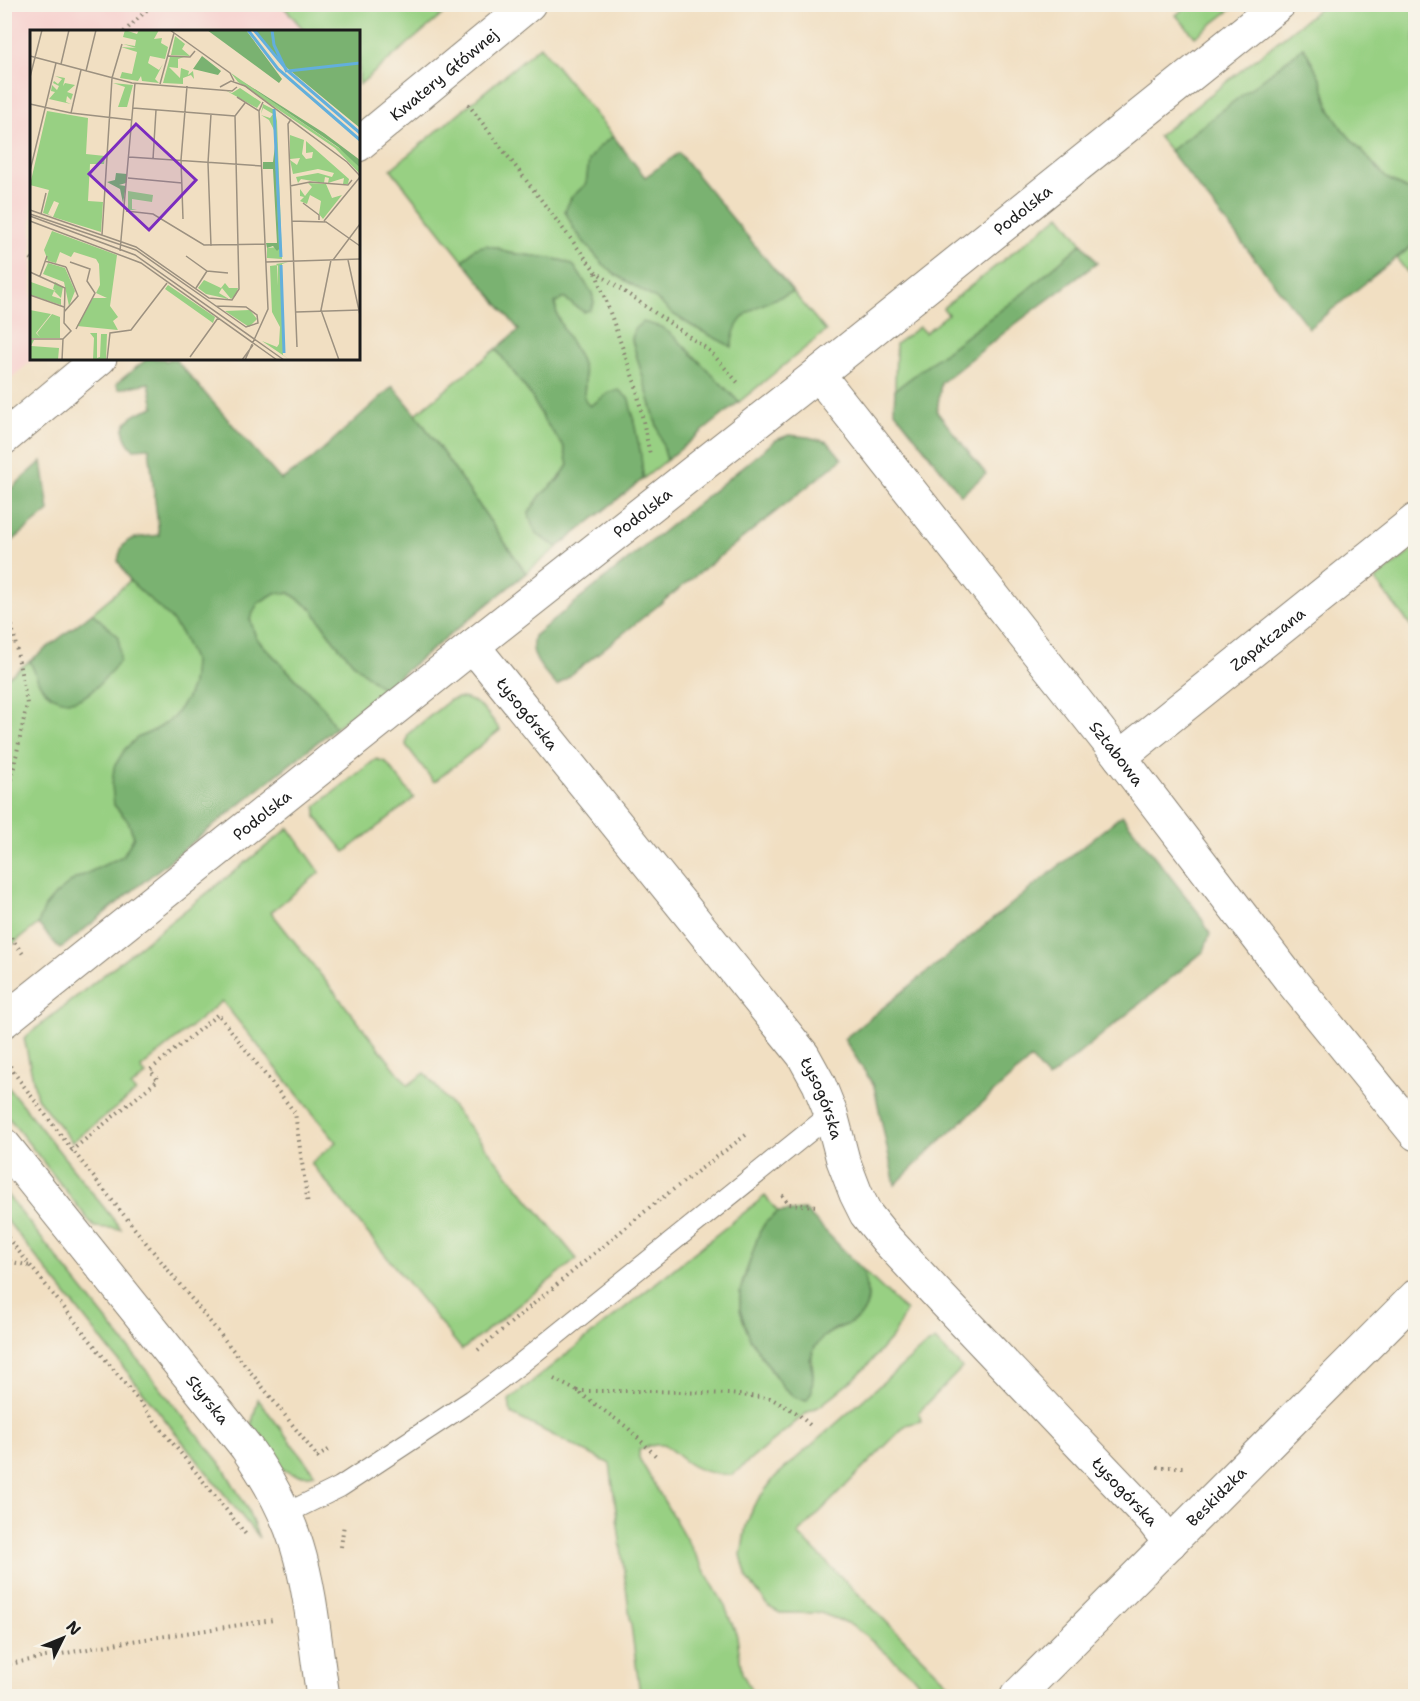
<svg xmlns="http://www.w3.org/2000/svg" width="1420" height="1701" viewBox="0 0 1420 1701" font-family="'Shantell Sans',sans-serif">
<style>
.built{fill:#f7d0ce}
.green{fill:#98d083;stroke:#5a7650;stroke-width:1.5}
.forest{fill:#7ab271;stroke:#4b6746;stroke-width:1.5}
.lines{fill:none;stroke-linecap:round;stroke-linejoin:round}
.service-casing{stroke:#867e6f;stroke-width:22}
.minor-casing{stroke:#867e6f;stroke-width:35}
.path{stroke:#867e6f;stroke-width:4;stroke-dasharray:1.5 4.5;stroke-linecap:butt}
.service{stroke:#fff;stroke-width:20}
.minor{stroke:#fff;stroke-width:33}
.labels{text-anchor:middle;stroke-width:4.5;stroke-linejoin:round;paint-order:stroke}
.street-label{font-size:16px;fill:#1c1c1c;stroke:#f7f3e8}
.inset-river{fill:none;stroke:#63afdc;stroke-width:3}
.inset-road{fill:none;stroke:#9c9180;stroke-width:1.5}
.view{fill:#7b2cbf;fill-opacity:0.15;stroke:#7b2cbf;stroke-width:3}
.inset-edge{fill:none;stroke:#1c1c1c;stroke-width:3}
</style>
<rect width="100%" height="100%" fill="#f7f3e8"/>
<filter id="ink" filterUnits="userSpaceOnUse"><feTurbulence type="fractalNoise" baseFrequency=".0167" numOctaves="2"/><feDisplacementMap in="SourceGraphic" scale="12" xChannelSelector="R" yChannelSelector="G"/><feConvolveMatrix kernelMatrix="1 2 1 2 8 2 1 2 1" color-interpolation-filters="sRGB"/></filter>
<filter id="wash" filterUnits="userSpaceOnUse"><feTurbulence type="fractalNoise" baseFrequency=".008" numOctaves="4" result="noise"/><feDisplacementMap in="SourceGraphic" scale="24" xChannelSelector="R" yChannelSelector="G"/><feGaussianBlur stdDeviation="1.35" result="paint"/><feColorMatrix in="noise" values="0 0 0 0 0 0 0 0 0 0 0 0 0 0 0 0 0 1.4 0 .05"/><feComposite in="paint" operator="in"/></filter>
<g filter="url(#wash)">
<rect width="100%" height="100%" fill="#f1dfc2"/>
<path class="built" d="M5,5H282L305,31L32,32V358L34,359L5,383Z"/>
<path class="green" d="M1190,4H1237V5L1195,37L1176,15Z
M282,5H454L359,85L358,32L305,31Z
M1324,5H1415V194L1386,178L1343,130L1330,110L1321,80L1304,47L1170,151L1158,136Z
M540,46L613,136L598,148L590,160L586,184L571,198L565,211L574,229L584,242L602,263L616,275L656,299L673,314L692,326L732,346C732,343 732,340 732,337C736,310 771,300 793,292L826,331L739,402L676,338L634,329L632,340L667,460L643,479C643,457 635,436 633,414L600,400L590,406C581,398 585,391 585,380C585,376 584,371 583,367C576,342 557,329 555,303L563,298L584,312L594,304L592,293L574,266L564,261L550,258L509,253L498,248L474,249L463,261L391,169Z
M1060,215L1082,243L1026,291L895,390L896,344L919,327L925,333L948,314L943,308Z
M1415,243V282L1397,259Z
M496,349L530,394L544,420L564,447L568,465L559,479L541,495L529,513C533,533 540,538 558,547L526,573L416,414Z
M1415,548V631L1375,580Z
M130,581C147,597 170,613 182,633C186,641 193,654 194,663C195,683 187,704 173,718C163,727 149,733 137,738L114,805L128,821L134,837L123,856L102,867L45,907L38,924L5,950L4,680L30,661L40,684L119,637L92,613Z
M275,593H289L312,609L334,641L355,665L383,689L335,728L324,708L256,638L250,619L258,603Z
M458,698C479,698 489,715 500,730L434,782L406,745L408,734L450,700Z
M376,759L386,762L414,798L345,852L316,817V806Z
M289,828L320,872L271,912L408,1085L425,1073L577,1259L462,1350L311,1163L336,1142L222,1001L141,1068L146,1075L131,1087L136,1092L72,1142L37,1098L24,1038Z
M4,1083H5L121,1229L94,1227L5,1113Z
M4,1191L223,1467L247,1508L259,1538L5,1218Z
M765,1196L778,1212C759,1228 758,1236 751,1258C747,1269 741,1282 740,1294C737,1321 755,1347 770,1369C780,1384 788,1397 807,1400C809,1392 812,1385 813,1377C814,1365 808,1358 816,1345C830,1324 868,1327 868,1297C868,1289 864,1279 863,1270L906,1311L894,1335L868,1365L855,1378L820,1406L808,1412L732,1475C715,1474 700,1472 686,1462C664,1446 667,1439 639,1450V1458L724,1604L737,1636L742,1673L752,1691L758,1696H638L640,1694L610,1464L511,1414L509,1400Z
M935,1340L962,1368L919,1412L921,1421L906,1425L798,1534L961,1696H925L916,1679L865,1635L849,1624L821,1613H780L769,1607L747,1578L741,1555L746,1526L754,1505L775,1477L921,1349Z
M258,1399L315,1474C281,1482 268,1454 250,1430Z"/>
<path class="forest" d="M1304,47L1321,80L1330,110L1343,130L1386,178L1416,194L1415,243L1309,328L1170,151Z
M613,136L645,177L679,153L793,292C765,303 732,311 732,347L692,326L673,314L656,299L616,275L602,263L584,242L574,229L565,211L571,198L586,184L589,160L598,148Z
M1082,243L1097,263L1014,325L941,383L937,412L986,474L961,495L894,410L895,390L1026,291Z
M486,245L498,248L509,253L550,258L564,261L574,266L592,293L594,303L590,310L584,312L564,298L555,303C557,329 576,343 583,367C584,371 585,376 585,381C585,391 581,399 590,406L610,392L619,390L629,399L641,455L643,479L558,547C540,538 532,533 529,513L541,495L559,479L568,465L564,447L544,420L530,394L496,349L519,330L463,261L474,249Z
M643,322L661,327L676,338L739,402L667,460L632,340L634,329Z
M148,358L164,359L166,361L169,359H175L281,480L310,461L393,386L416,414L526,573L383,689L355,665L334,641L312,609L290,593H275L258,603L250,619L256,638L324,708L335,728L60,949L38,924L45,907L55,895L75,879L123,856L134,837L128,821L114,805L112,785L114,767L125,749L137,738L155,730L173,718L187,698L192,684L194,662L181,633L171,619L130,581L118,561C122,533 137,539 159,535L149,448L133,449C111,425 132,414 154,407L149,383L119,389L116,384Z
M789,435L808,437L828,442L842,459L557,686C544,670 528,658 534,636L776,440Z
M42,461L49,511L5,547V494Z
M92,613L119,637L120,661C111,671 92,695 79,699C64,705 47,696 39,683C36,676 33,668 30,661Z
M1122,815L1198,912L1210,934L1204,951L1048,1079L1031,1059L939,1142L895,1185L874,1086L844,1039Z
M805,1210L863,1270L868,1297L866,1308L860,1317L849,1324L835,1329L823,1337L815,1347L810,1360L813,1375L812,1391L807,1400L796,1398L783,1387L750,1339L740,1310V1292L759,1233L765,1223L778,1212Z"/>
</g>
<g filter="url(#ink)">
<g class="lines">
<g class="service-casing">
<path id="service" d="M285,1514L340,1487L472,1400L519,1365L831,1114"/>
</g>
<g class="minor-casing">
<g id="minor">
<path id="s1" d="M358,145L529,4"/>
<path id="s2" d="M818,374L1120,757L1289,978L1416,1134"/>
<path d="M4,438L100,358"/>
<path id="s3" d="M473,646L803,1055L819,1084L831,1114L843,1160L856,1194L866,1214L887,1240L941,1298L1153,1521L1170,1543"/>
<path id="s4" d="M1120,757L1416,520"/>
<path id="s5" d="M4,1021L473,646L818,374L1279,4"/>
<path id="s6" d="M4,1145L246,1447C267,1477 286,1510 297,1546C312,1594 315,1647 323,1696"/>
<path id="s7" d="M1017,1696L1416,1296"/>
</g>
</g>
<path class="path" d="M124,32L153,4
M468,104L596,272L710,351L740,385
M31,258L32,259
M596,273L636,386L650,455
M4,815L27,704L9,610
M4,928L23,954
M7,1061L15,1074C112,1206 219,1329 319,1459
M71,1151L158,1080L150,1070L218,1014L295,1113L308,1205
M782,1195L789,1204L818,1206
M4,1233L248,1537
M4,1260L30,1266
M478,1350L654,1204L746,1135
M554,1379L577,1391L628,1428L656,1456
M577,1391H653L729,1394L770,1398L797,1413L812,1427
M317,1457L332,1448
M1157,1467H1186
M341,1547L344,1524
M4,1665L119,1643L273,1620"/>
<use href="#service" class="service"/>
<use href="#minor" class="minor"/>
</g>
</g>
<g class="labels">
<g class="street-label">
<text dy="6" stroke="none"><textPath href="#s1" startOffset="111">Kwatery Głównej</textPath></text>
<text dy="6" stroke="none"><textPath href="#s5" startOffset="1302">Podolska</textPath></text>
<text dy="6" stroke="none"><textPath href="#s5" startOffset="816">Podolska</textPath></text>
<text dy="6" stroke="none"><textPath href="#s4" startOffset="189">Zapałczana</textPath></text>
<text dy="6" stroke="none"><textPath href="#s3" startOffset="87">Łysogórska</textPath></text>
<text dy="6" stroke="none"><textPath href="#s2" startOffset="483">Sztabowa</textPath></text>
<text dy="6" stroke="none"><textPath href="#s5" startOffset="330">Podolska</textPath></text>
<text dy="6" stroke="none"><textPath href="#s3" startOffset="573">Łysogórska</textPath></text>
<text dy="6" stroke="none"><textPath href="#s6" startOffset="326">Styrska</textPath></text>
<text dy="6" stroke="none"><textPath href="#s3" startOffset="1077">Łysogórska</textPath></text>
<text dy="6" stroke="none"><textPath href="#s7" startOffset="282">Beskidzka</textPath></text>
</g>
</g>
<g transform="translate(30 30)">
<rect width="330" height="330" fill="#f1dfc2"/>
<path d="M95,0L107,4L109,0H129L124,9L132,8L131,13L138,17L135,29L120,26L118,33L129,40L133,34L125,49L129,53L112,51L111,46L108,51L90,48L92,42L102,44L107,22L91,17L106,18L93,14L105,16L106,10L93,7ZM145,6L155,14L152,19L160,26L141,25ZM140,27H154L148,29V38L139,37L150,48L151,38L159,41L158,45L163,41L164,49L161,45L153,48V54L133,53ZM201,43L313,121L330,138V144L305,118L208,52ZM25,46L35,48L33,56L35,53L45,55L37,62L43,64L41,70L37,66L36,72L41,74L19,69L25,62L21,61L22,55L27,60L29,56L23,53L24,51L28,54L32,49ZM83,53L103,55L97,77H88L95,57ZM210,58L231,72L227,78L195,60L202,63ZM233,74L245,80L247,91L252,229L237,228V218L248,217L245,102L239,90L231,85L240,88L243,84L233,78L231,84ZM17,81L58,88L56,124L75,126L74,134H60L58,171L73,172L71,202L23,187L29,173L24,171L18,184L22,186L13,183L19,160L0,155ZM260,105L274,110L272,124L276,129L282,128L283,122L276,123V111L319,149L318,154H313L314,148L298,153L299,148L295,147L294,153L271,149L268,153L266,147L288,143L302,147L304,143L288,139L263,144L260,130L267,135L270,128L260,129ZM278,153L296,154L302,168L312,165L293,189L289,184L291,171L280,165L277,174L270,171L274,167L270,166V159L275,166L282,157ZM98,161L123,165L122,172L102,169V179L107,180H98ZM22,201L87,225L80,276L88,287L83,291L88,300L47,296L63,268H77L66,263L70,255L69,234L66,229L44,222L41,227L30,222L26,233L18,231L14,220ZM258,232L252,234L253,325L260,330L232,311L247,317L249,314L250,297L242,282L240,236L247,235L248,256V236L246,234ZM18,233L35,238L45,261L39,276L34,252L13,244ZM174,250L191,258L195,253L199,258H208L206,265L201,269L192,258L189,263L199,269L176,264L168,258ZM25,252L33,257L31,268L24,261L22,266L31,269V275L0,265L1,252L26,261L23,259ZM138,255L185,287L183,293L135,259ZM0,280L21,284L6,303L10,307L7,303L22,284L30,287V308H0ZM220,280L227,289L219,297L195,281ZM60,303H67V328L70,327L71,304H77L76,330H63L64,308ZM0,310H4L1,316L29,318L28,330H0Z" fill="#98d083"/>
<path d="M177,0H216L252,49L249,53ZM225,0H330V98L251,33ZM172,26L191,41L188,45L163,39ZM212,51L294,103L330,130V138L308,117ZM245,116L249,219L247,221L243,216L237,218L236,213H247L243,139H233V132H243ZM86,143L97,144L96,153L89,155L96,156L93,173L90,159L77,152L85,150Z" fill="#7ab271"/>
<path class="inset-river" d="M218,0L248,39L330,110M224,0L257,40M242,0L244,15L257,42M258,41L330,103M258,41L330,33M244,79L251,227M251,235L254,323"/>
<path class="inset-road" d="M140,0L200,43L204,51M0,26L102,53L202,61L207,57M137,26L160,27L165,21M31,34L39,0M56,41L66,0M0,47L12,0M130,54L144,3M190,57L201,51L215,56L317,132L330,146M207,67L229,81M0,74L41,83L102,90M103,78L205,86M41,83L51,40M181,84L178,133L181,216M261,89L258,94L267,317M99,127L232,136M123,129L126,80M0,141L26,33M98,148L152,153M260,156L280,152L318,155L322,150M273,173L289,185V190M0,180L106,217L179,268L202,270L209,259L205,86L215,73M96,181L123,184L174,215L235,214M0,184L106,220L216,297L228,293L227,285L216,277L186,276M11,184L16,163M0,186L105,225L254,330M153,189L151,130L157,56M0,191L111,233L247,330M262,191L296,192L330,216M294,191L330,147M72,205L82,48L92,14M90,221L105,53M156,226L177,241L198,243M301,230L291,280L309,330M303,230L330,194M318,230L330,285M15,231L36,237M40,232L60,239L57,251L65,263L46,299M236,232L330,229M0,242L35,258L34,293L41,301L33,309L32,330M10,246L17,226M166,258L177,241M0,265L34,277M34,282L48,266L36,237M266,282L330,280M0,309H33M160,327L188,288M77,330L80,303L101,300L137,253M212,330L223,315M215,330L238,279L229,81L233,72"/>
<path class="view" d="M106,94L166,150L119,200L59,144Z"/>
<rect width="330" height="330" class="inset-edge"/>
</g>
<rect width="1420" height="1701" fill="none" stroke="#f7f3e8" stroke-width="24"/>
<g transform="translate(63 1638) rotate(47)" stroke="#f7f3e8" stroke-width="4.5" paint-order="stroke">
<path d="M0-4.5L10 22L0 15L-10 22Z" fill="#1c1c1c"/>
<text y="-9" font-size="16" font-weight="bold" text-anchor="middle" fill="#1c1c1c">N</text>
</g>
</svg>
